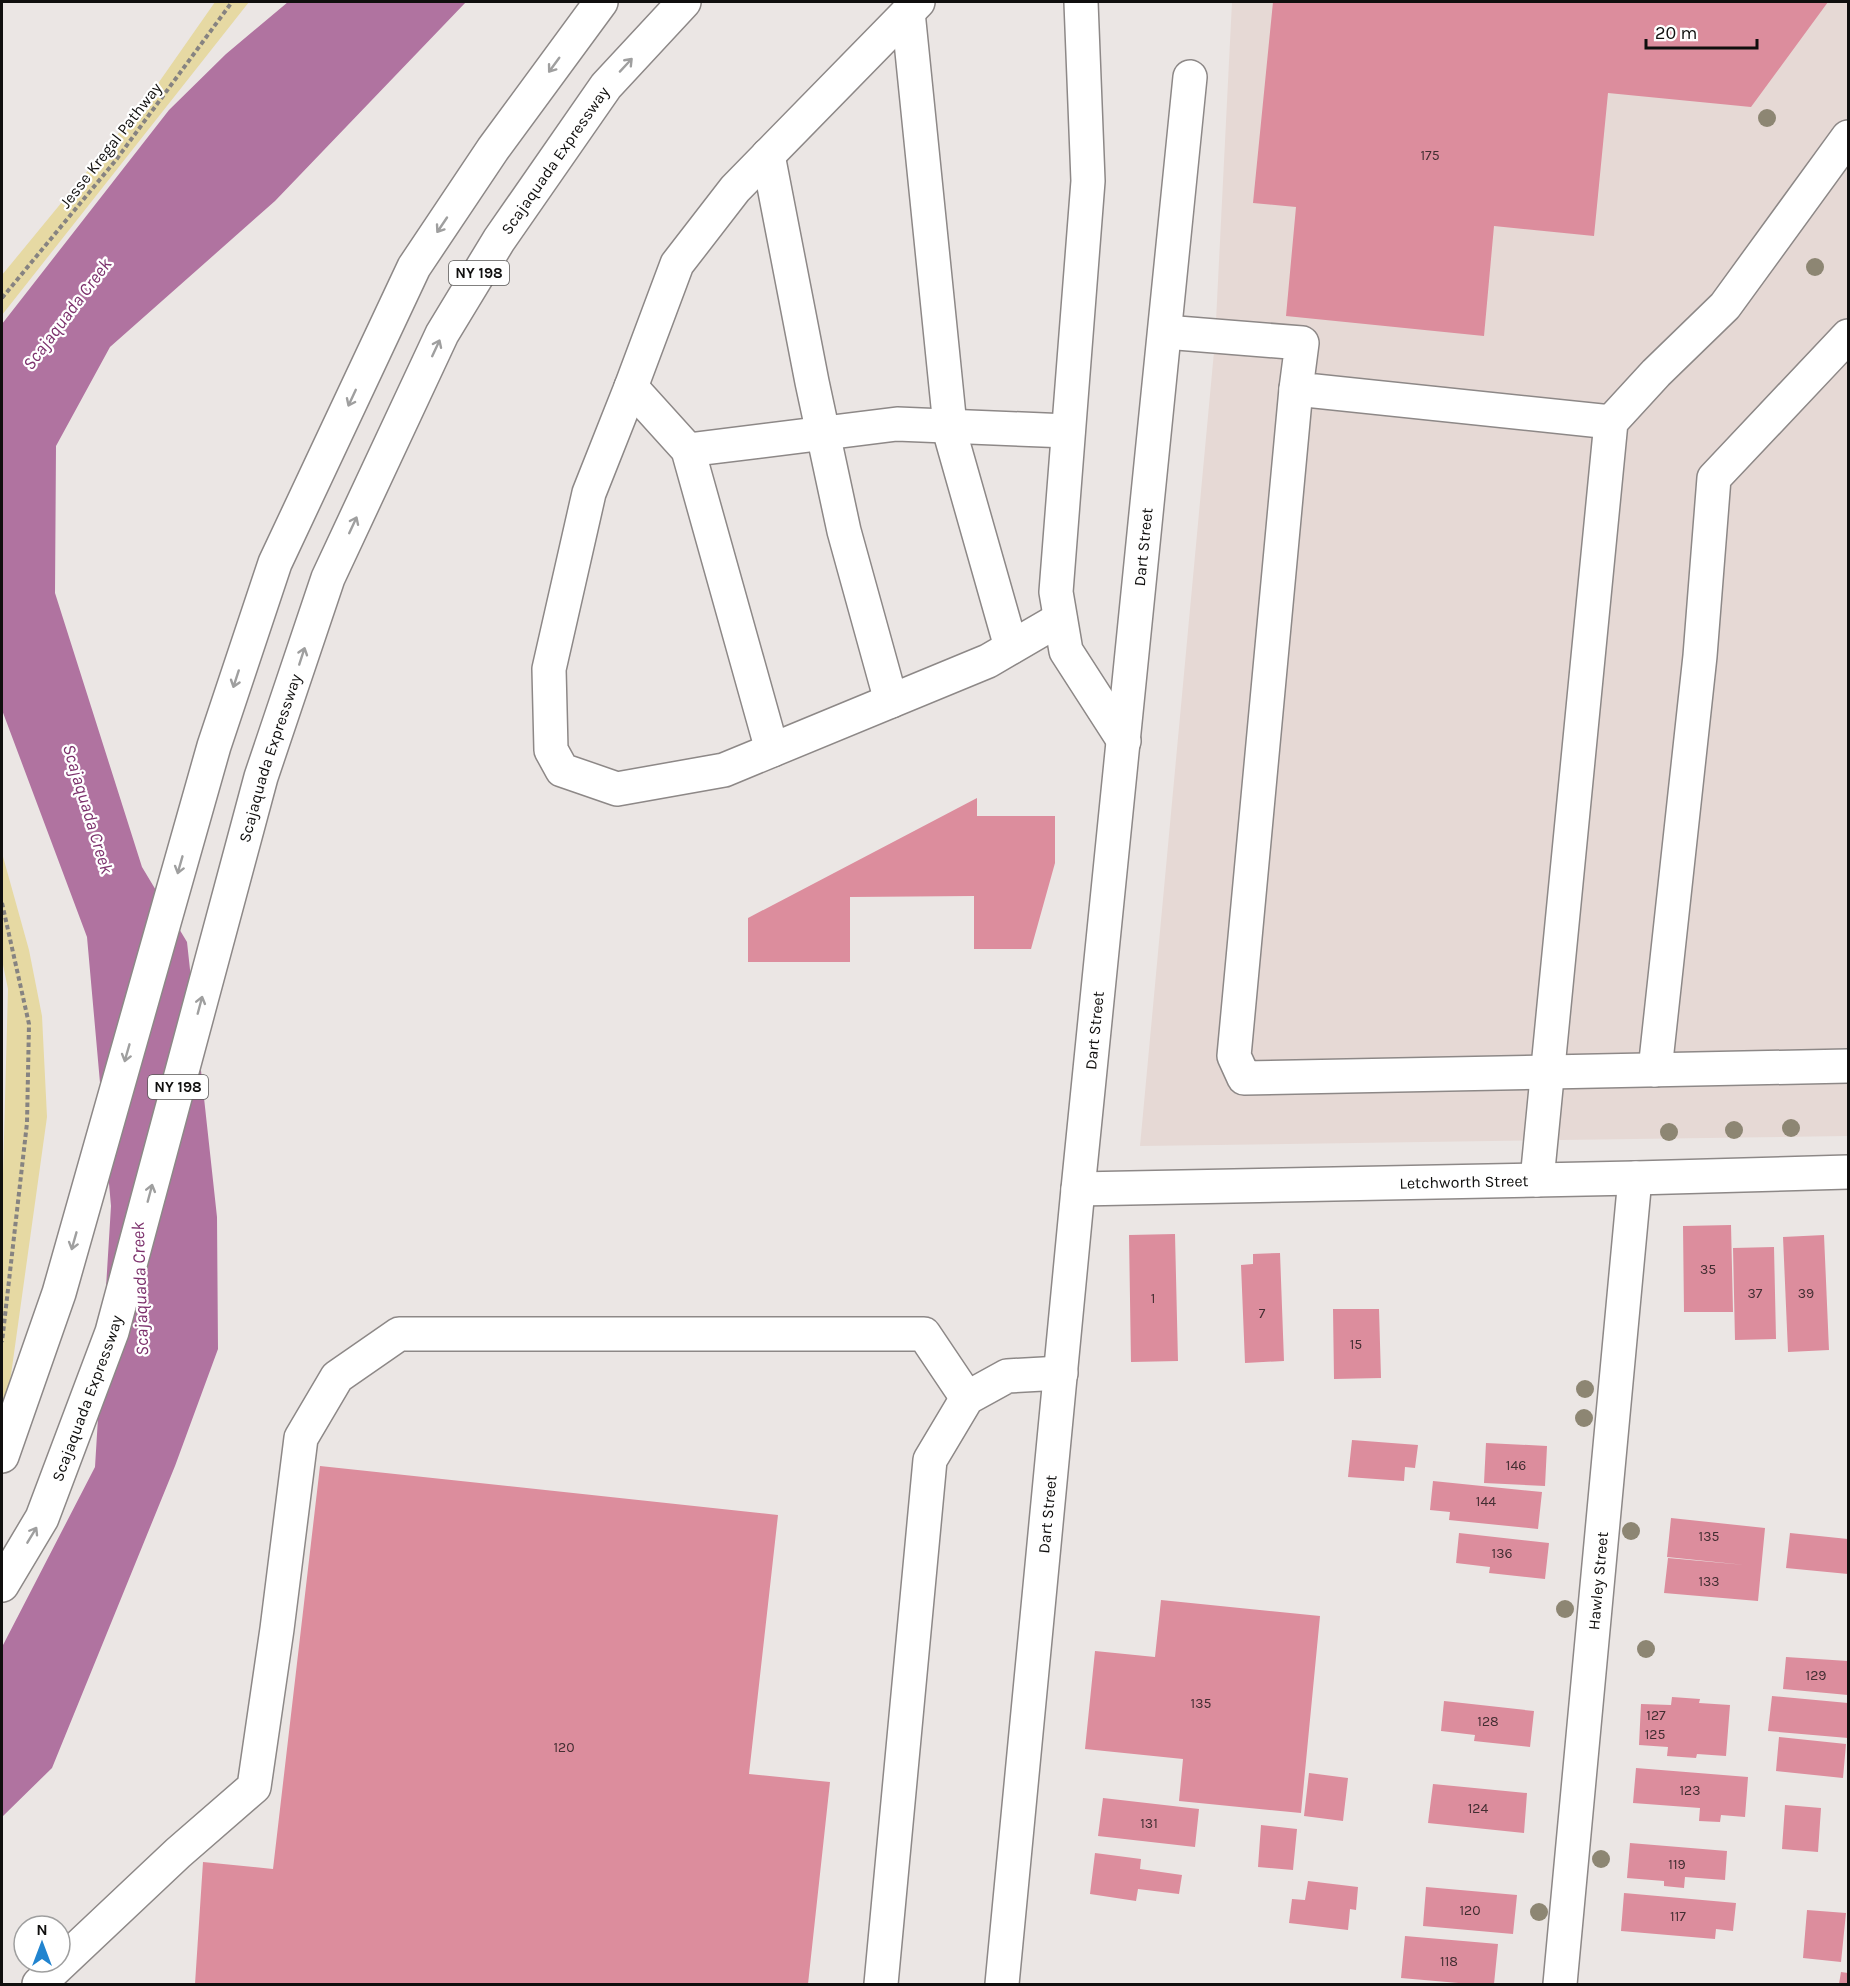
<svg xmlns="http://www.w3.org/2000/svg" width="1850" height="1986" viewBox="0 0 1850 1986" font-family="Karla,sans-serif">
<style>
.built{fill:#e6d9d5}
.green{fill:#e6d9a3}
.water{fill:#b073a0}
.building{fill:#dc8d9d}
.lines{fill:none;stroke-linecap:round;stroke-linejoin:round}
.minor-casing{stroke:#8d8887;stroke-width:36}
.highway-casing{stroke:#8d8887;stroke-width:36}
.path{stroke:#868381;stroke-width:4;stroke-dasharray:4.5 3;stroke-linecap:butt}
.minor{stroke:#fff;stroke-width:33}
.highway{stroke:#fff;stroke-width:33}
.tree{fill:#8d8673}
.oneway{stroke:#9f9f9f}
.labels{text-anchor:middle;stroke-width:4.5;stroke-linejoin:round;paint-order:stroke}
.number-label{font-size:14px;fill:#432e32}
.shield{fill:#fff;stroke:#585756;stroke-width:1.5}
.shield-label{font-size:15px;font-weight:bold;fill:#100f0e}
.street-label{font-size:16px;fill:#100f0e;stroke:#fff}
.water-label{font-size:18px;font-style:italic;fill:#7d326d;stroke:#fff}
</style>
<rect width="100%" height="100%" fill="#ebe6e4"/>
<path class="built" d="M1232,2H1848V1136L1140,1146L1215,341Z"/>
<path class="green" d="M215,2H249L2,315V275L150,95Z
M2,853L29,950L42,1016L47,1117L10,1382L2,1414V1211L8,989L2,960Z"/>
<path class="water" d="M288,2H466L275,201L110,347L56,446L55,593L142,867L187,942L217,1217L218,1349L175,1466L52,1768L2,1817V1647L95,1467L111,1206L87,937L2,710V324L169,110L226,54Z"/>
<path class="building" d="M1273,2H1828L1751,107L1608,93L1594,236L1494,226L1484,336L1286,316L1296,207L1253,203Z
M977,798V816H1055V863L1031,949H974V896L850,897V962H748V918Z
M1731,1225L1733,1312H1684L1683,1226Z
M1175,1234L1178,1361L1131,1362L1129,1235Z
M1824,1235L1829,1350L1788,1352L1783,1237Z
M1774,1247L1776,1339L1735,1340L1733,1248Z
M1280,1253L1284,1361L1245,1363L1241,1265L1253,1264V1254Z
M1333,1309H1379L1381,1378L1334,1379Z
M1352,1440L1418,1445L1415,1468L1405,1467L1404,1481L1348,1477Z
M1486,1443L1547,1446L1545,1486L1484,1483Z
M320,1466L778,1515L749,1774L830,1782L808,1984H195L203,1862L273,1869Z
M1433,1481L1542,1492L1538,1529L1449,1520L1450,1512L1430,1510Z
M1671,1518L1765,1528L1758,1601L1664,1593L1668,1558L1745,1565L1667,1557Z
M1459,1533L1549,1543L1545,1579L1489,1573L1490,1567L1456,1563Z
M1790,1533L1848,1539V1574L1786,1568Z
M1161,1600L1320,1616L1301,1813L1179,1801L1183,1759L1085,1749L1095,1651L1155,1657Z
M1786,1657L1848,1661V1695L1783,1689Z
M1772,1696L1848,1703V1738L1768,1731Z
M1672,1697L1700,1699L1699,1703L1730,1705L1726,1756L1697,1754L1696,1758L1667,1756L1668,1747L1639,1745L1641,1704L1671,1705Z
M1444,1701L1534,1711L1530,1747L1474,1741L1475,1735L1441,1731Z
M1779,1737L1846,1744L1843,1778L1776,1771Z
M1636,1768L1748,1777L1745,1817L1721,1815L1720,1822L1699,1821L1700,1808L1633,1803Z
M1309,1773L1348,1778L1343,1821L1304,1816Z
M1433,1784L1527,1793L1524,1833L1428,1823Z
M1103,1798L1199,1809L1195,1847L1098,1836Z
M1785,1805L1821,1808L1818,1852L1782,1849Z
M1261,1825L1297,1829L1293,1870L1258,1867Z
M1630,1843L1727,1851L1725,1880L1685,1877L1684,1888L1664,1886V1881L1627,1878Z
M1095,1853L1141,1859L1140,1869L1182,1875L1179,1894L1138,1889L1136,1901L1090,1894Z
M1308,1881L1358,1887L1356,1910L1350,1909L1348,1930L1289,1923L1292,1899L1305,1900Z
M1426,1887L1517,1895L1513,1934L1423,1926Z
M1624,1893L1736,1903L1733,1931L1716,1929L1715,1939L1621,1931Z
M1807,1910L1846,1913L1841,1962L1803,1958Z
M1405,1936L1498,1944L1494,1984H1470L1401,1978Z
M1841,1972L1848,1973V1984H1839Z"/>
<g class="lines">
<g class="minor-casing">
<g id="minor">
<path d="M918,2L735,189L677,264L631,387L589,493L549,669L551,750L562,770L617,789L724,770L988,661L1060,619"/>
<path d="M1081,2L1088,181L1056,592L1066,651L1124,741"/>
<path d="M908,12L951,436L1011,647"/>
<path d="M768,155L812,382L844,531L891,701"/>
<path d="M1165,332L1302,343L1296,389L1611,422"/>
<path d="M631,387L688,450L772,750"/>
<path d="M1296,389L1234,1056L1244,1078L1848,1066"/>
<path d="M688,450L897,424L1068,431"/>
<path d="M1655,1070L1700,656L1714,478L1848,336"/>
<path d="M1537,1180L1611,422L1656,373L1725,306L1848,137"/>
<path id="s1" d="M1078,1189L1635,1178L1848,1172"/>
<path d="M39,1984L178,1853L254,1787L277,1629L301,1438L337,1377L399,1334H924L967,1398"/>
<path d="M881,1984L930,1460L967,1398L1007,1376L1061,1373"/>
<path id="s2" d="M1002,1984L1078,1189L1190,77"/>
<path id="s3" d="M1560,1984L1635,1178"/>
</g>
</g>
<g class="highway-casing">
<g id="highway">
<path d="M2,1456L59,1293L214,746L275,563L414,267L493,149L601,2"/>
<path id="s4" d="M2,1585L42,1518L112,1332L261,777L328,578L442,334L499,240L606,86L684,2"/>
</g>
</g>
<path class="path" d="M2,298L116,160L232,2
M2,903L29,1024L27,1123L2,1342"/>
<use href="#minor" class="minor"/>
<use href="#highway" class="highway"/>
</g>
<g class="tree">
<circle cx="1767" cy="118" r="9"/>
<circle cx="1815" cy="267" r="9"/>
<circle cx="1791" cy="1128" r="9"/>
<circle cx="1734" cy="1130" r="9"/>
<circle cx="1669" cy="1132" r="9"/>
<circle cx="1585" cy="1389" r="9"/>
<circle cx="1584" cy="1418" r="9"/>
<circle cx="1631" cy="1531" r="9"/>
<circle cx="1565" cy="1609" r="9"/>
<circle cx="1646" cy="1649" r="9"/>
<circle cx="1601" cy="1859" r="9"/>
<circle cx="1539" cy="1912" r="9"/>
</g>
<defs><path id="oneway-shaft" d="M-6 0H5M1.5-3L5.5 0L1.5 3" fill="none" stroke-width="1.6" stroke-linecap="round" stroke-linejoin="round" transform="scale(1.5)"/></defs>
<g class="oneway">
<use href="#oneway-shaft" transform="translate(554 65) rotate(126)"/>
<use href="#oneway-shaft" transform="translate(626 65) rotate(-47)"/>
<use href="#oneway-shaft" transform="translate(442 225) rotate(124)"/>
<use href="#oneway-shaft" transform="translate(436 348) rotate(-65)"/>
<use href="#oneway-shaft" transform="translate(352 398) rotate(115)"/>
<use href="#oneway-shaft" transform="translate(353 525) rotate(-65)"/>
<use href="#oneway-shaft" transform="translate(302 656) rotate(-72)"/>
<use href="#oneway-shaft" transform="translate(236 679) rotate(108)"/>
<use href="#oneway-shaft" transform="translate(180 865) rotate(106)"/>
<use href="#oneway-shaft" transform="translate(200 1005) rotate(-75)"/>
<use href="#oneway-shaft" transform="translate(127 1053) rotate(106)"/>
<use href="#oneway-shaft" transform="translate(150 1193) rotate(-75)"/>
<use href="#oneway-shaft" transform="translate(74 1241) rotate(106)"/>
<use href="#oneway-shaft" transform="translate(32 1535) rotate(-59)"/>
</g>
<g class="labels">
<g class="number-label">
<text x="1430" y="160">175</text>
<text x="1708" y="1274">35</text>
<text x="1755" y="1298">37</text>
<text x="1806" y="1298">39</text>
<text x="1153" y="1303">1</text>
<text x="1262" y="1318">7</text>
<text x="1356" y="1349">15</text>
<text x="1516" y="1470">146</text>
<text x="1486" y="1506">144</text>
<text x="1709" y="1541">135</text>
<text x="1502" y="1558">136</text>
<text x="1709" y="1586">133</text>
<text x="1816" y="1680">129</text>
<text x="1201" y="1708">135</text>
<text x="1656" y="1720">127</text>
<text x="1488" y="1726">128</text>
<text x="1655" y="1739">125</text>
<text x="564" y="1752">120</text>
<text x="1690" y="1795">123</text>
<text x="1478" y="1813">124</text>
<text x="1149" y="1828">131</text>
<text x="1677" y="1869">119</text>
<text x="1470" y="1915">120</text>
<text x="1678" y="1921">117</text>
<text x="1449" y="1966">118</text>
</g>
<g class="shield">
<rect x="449" y="261" width="60" height="24" rx="4.5"/>
<rect x="148" y="1075" width="60" height="24" rx="4.5"/>
</g>
<g class="shield-label">
<text x="479" y="278">NY 198</text>
<text x="178" y="1092">NY 198</text>
</g>
<g class="street-label">
<text transform="translate(110 145) rotate(-52)" y="6">Jesse Kregal Pathway</text>
<text dy="6" stroke="none"><textPath href="#s4" startOffset="1538">Scajaquada Expressway</textPath></text>
<text dy="6" stroke="none"><textPath href="#s2" startOffset="1444">Dart Street</textPath></text>
<text dy="6" stroke="none"><textPath href="#s4" startOffset="872">Scajaquada Expressway</textPath></text>
<text dy="6" stroke="none"><textPath href="#s2" startOffset="958">Dart Street</textPath></text>
<text dy="6" stroke="none"><textPath href="#s1" startOffset="386">Letchworth Street</textPath></text>
<text dy="6" stroke="none"><textPath href="#s4" startOffset="206">Scajaquada Expressway</textPath></text>
<text dy="6" stroke="none"><textPath href="#s2" startOffset="472">Dart Street</textPath></text>
<text dy="6" stroke="none"><textPath href="#s3" startOffset="405">Hawley Street</textPath></text>
</g>
<g class="water-label">
<text transform="translate(67 314) rotate(-53)" y="6">Scajaquada Creek</text>
<text transform="translate(88 809) rotate(73)" y="6">Scajaquada Creek</text>
<text transform="translate(140 1289) rotate(-92)" y="6">Scajaquada Creek</text>
</g>
</g>
<rect width="1850" height="1986" fill="none" stroke="#100f0e" stroke-width="6"/>
<g transform="translate(42 1944)"><circle r="28" fill="#ffffff" stroke="#9f9f9f" stroke-width="1.5"/>
<path d="M0-4.5L10 22L0 15L-10 22Z" fill="#2184cf"/>
<text y="-9" font-size="16" font-weight="bold" text-anchor="middle" fill="#100f0e">N</text>
</g>
<path d="M1646 39v9h111v-9" fill="none" stroke="#100f0e" stroke-width="3"/>
<text x="1655" y="39" font-size="18" fill="#100f0e" stroke="#ffffff" stroke-width="4.5" paint-order="stroke">20 m</text>
</svg>
